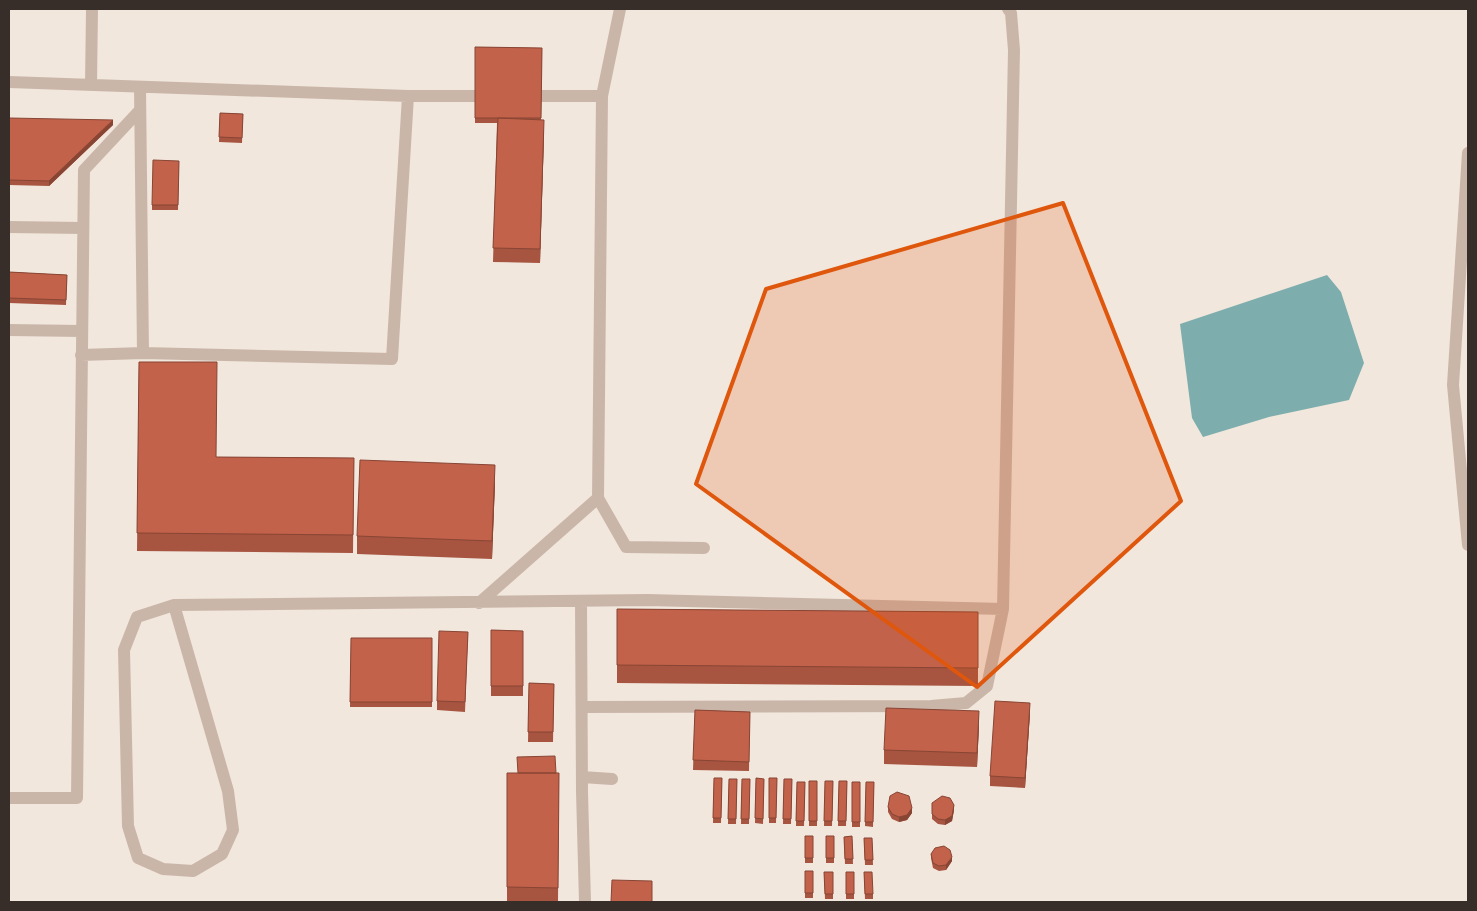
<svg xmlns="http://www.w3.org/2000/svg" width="1477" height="911" viewBox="0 0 1477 911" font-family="'Sofia Sans Condensed',sans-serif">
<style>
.water{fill:#7daead}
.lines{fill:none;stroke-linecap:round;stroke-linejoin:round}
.lane{stroke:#cab6a9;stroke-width:12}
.street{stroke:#cab6a9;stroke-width:12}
.wall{fill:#a75440}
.shaded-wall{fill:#884534}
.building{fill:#c2624b;stroke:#884534}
.marked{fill:#df570d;fill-opacity:0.2;stroke:#df570d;stroke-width:4;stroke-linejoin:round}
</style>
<rect width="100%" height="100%" fill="#f2e7dd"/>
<path class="water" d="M1327,275L1341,292L1364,363L1349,400L1269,417L1203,437L1192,418L1180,324Z"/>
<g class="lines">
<path class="lane" d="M9,82L408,96H491
M91,85L92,9
M526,96H602L620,9
M602,96L598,498L626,547L704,548
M9,227L83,228
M9,330L82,331
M143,353L392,359L408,96
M81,355L143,353L140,87
M581,601L582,792L585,902
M479,603L598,498
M174,605L228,791L233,830L222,854L193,871L163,869L138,858L128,826L124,650L137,617L174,605L648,600L1003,609L1014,50L1011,13L1008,9
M582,707L931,706L966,703L987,686L1003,609
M582,777L612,779
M9,798H77L84,170L140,110"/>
<path class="street" d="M1468,153L1453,385L1468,545"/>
</g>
<path class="wall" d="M475,47L542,48L541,120L544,134L540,263L493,262L497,123H475Z
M220,113L243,114L242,143L219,142Z
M9,118L113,125L49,186L9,185Z
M179,161L178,210H152V205Z
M9,272L67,275L66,305L9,303Z
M139,362L216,457L354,458L353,553L137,551Z
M495,483L492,559L357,554V536Z
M617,609L978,612V686L617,683Z
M491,630L523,631V696H491Z
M468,632L465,712L437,710V701Z
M351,638H432V707H350Z
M529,683L554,684L553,742H528Z
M695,710L750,712L749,771L693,770Z
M1030,713L1025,788L990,786V776Z
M979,725L977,767L884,764V750Z
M507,773H559L558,902L507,901Z
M714,778H722L721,823H713Z
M756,778L764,779L763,824L755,823Z
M769,778H777L776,823H769Z
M729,779H737L736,824H728Z
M742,779H750L749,824H741Z
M784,779H792L791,824H783Z
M809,781H817V826H809Z
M825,781H833L832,826H824Z
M839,781H847L846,826H838Z
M797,782H805L804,826H796Z
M852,782H860V827H852Z
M866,782H874L873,827L865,826Z
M932,803L954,810L952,821L945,825L938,824L932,819Z
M888,807L912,813L907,820L899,822L892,819L888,812Z
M805,836H813V863H805Z
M826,836H834V863H826Z
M852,836L853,864H845L844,837Z
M864,838H872L873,865H865Z
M931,854L952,861L946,870L939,871L933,868L931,858Z
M805,871H813V898H805Z
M824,872H833V899H825Z
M846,872H854V899H846Z
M864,872L873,894V899H865Z"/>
<path class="shaded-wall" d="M113,120V125L49,186V181Z
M544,120V134L540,263V249Z
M495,465V483L492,559V541Z
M1030,703V713L1025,788V778Z
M979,711V725L977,767V753Z
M954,805V810L952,821L945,825V820Z
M912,808V813L907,820L899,822V817Z
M952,857V861L946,870V865Z"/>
<path class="building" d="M475,47L542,48L541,118H475Z
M220,113L243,114L242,138L219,137Z
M9,118L113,120L49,181L9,180Z
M498,118L544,120L540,249L493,248Z
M153,160L179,161L178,205H152Z
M9,272L67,275L66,300L9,298Z
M139,362H217L216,457L354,458L353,535L137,533Z
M360,460L495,465L492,541L357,536Z
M617,609L978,612V668L617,665Z
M491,630L523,631V686H491Z
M439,631L468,632L465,702L437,701Z
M351,638H432V702H350Z
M529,683L554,684L553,732H528Z
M995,701L1030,703L1025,778L990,776Z
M886,708L979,711L977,753L884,750Z
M695,710L750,712L749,762L693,760Z
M555,756L556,773H518L517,757Z
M507,773H559L558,888L507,887Z
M714,778H722L721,818H713Z
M756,778L764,779L763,819L755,818Z
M769,778H777L776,818H769Z
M729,779H737L736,819H728Z
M742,779H750L749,819H741Z
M784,779H792L791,819H783Z
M809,781H817V821H809Z
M825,781H833L832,821H824Z
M839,781H847L846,821H838Z
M797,782H805L804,821H796Z
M852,782H860V822H852Z
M866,782H874L873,822H865Z
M897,792L909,796L912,808L907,815L899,817L892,814L888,807L890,796Z
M942,796L950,798L954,805L952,816L945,820L938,819L932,814V803Z
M805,836H813V858H805Z
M826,836H834V858H826Z
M852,836L853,859H845L844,837Z
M864,838H872L873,860H865Z
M944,846L950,850L952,857L946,865L939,866L933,863L931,854L935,848Z
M805,871H813V893H805Z
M824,872H833V894H825Z
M846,872H854V894H846Z
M864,872H872L873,894H865Z
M612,880L652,881V902H611Z"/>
<path class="marked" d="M1063,203L1181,501L977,687L696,484L766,289Z"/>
<rect width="1477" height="911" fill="none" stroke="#372d29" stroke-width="20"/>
</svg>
